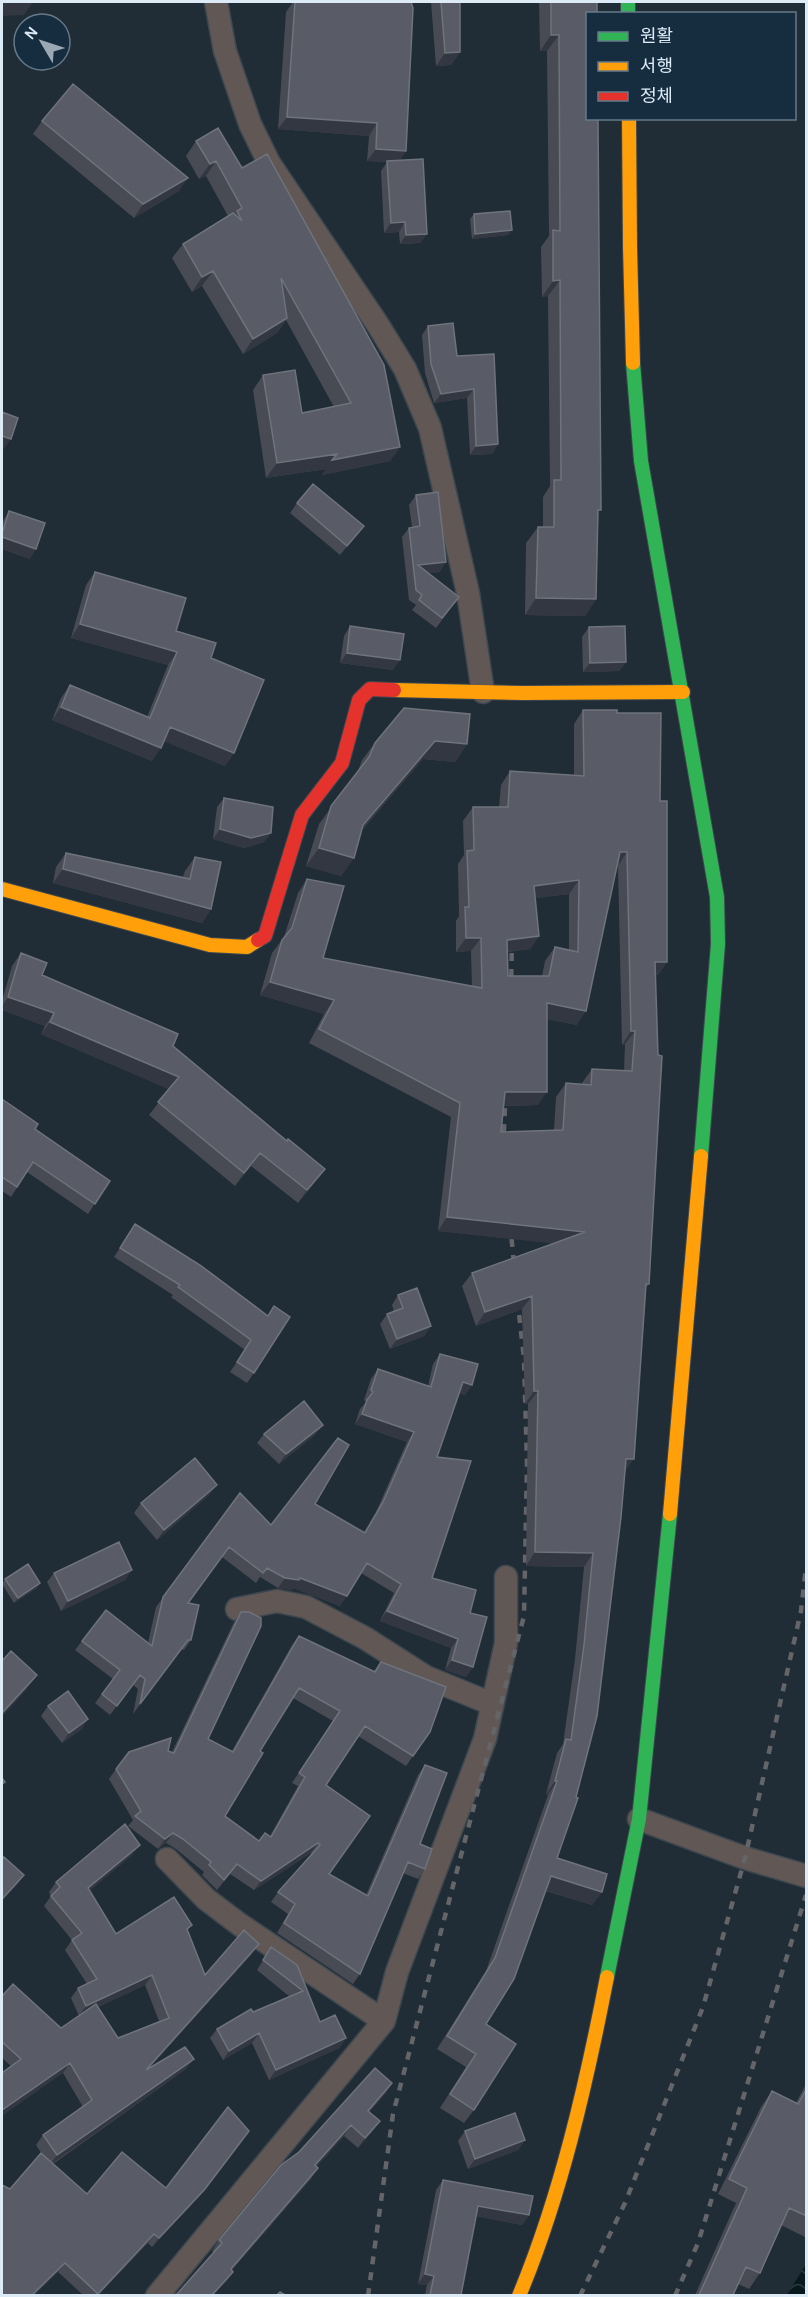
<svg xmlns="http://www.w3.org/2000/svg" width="808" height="2297" viewBox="0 0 808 2297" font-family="Karla,'Noto Sans KR',sans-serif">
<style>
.water{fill:url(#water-waves)}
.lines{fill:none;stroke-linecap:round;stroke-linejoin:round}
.street-casing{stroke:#3c474f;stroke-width:25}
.fast-casing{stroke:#3c474f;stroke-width:16}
.slow-casing{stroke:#3c474f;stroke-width:16}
.jam-casing{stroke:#3c474f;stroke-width:16}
.street{stroke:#615755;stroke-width:22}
.fast{stroke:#30b455;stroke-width:14}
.slow{stroke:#ff9f0a;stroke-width:14}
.jam{stroke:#e5322d;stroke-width:14}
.rail{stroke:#646569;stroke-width:4.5;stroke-dasharray:8 8;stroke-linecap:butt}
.wall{fill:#494b54;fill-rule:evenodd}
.shaded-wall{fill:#323741}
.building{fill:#595c66;stroke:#6e737c;stroke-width:1.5;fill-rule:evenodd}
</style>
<defs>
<pattern id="water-waves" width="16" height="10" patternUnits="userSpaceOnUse" patternTransform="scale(1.5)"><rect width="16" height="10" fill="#08191d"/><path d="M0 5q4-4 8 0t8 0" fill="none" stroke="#2c3b3f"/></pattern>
</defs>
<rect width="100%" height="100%" fill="#202c36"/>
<path class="water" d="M806,2264V2295H787Z"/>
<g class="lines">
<g class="street-casing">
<path id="street" d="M216,2L225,51L250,124L269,163L378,325L405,369L430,428L468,593L483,692
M237,1609L277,1601L306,1607L365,1638L426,1677L492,1704
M639,1819L745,1858L806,1876
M167,1859L206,1899L239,1924L384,2021
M157,2296L384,2021L397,1972L485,1739L506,1643V1577"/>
</g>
<g class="fast-casing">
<path id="fast" d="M628,2V14
M633,363L641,461L717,897L718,944L701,1156
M607,1977L639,1819L670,1514"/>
</g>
<g class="slow-casing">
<path id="slow" d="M629,118L630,247L633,363
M394,690L523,693L683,692
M2,889L210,945L247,947L258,940
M670,1514L701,1156
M519,2296C561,2195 586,2085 607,1977"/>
</g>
<g class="jam-casing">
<path id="jam" d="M258,940L265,936L302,815L342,763L359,700L370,689L394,690"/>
</g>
<use href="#street" class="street"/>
<use href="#fast" class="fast"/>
<use href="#slow" class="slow"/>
<use href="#jam" class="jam"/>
<path class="rail" d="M511,993L512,936
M503,1148L506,1088
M510,1223L515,1274
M368,2296L393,2114L524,1616L527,1464L524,1359L517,1295
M580,2296L625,2203L703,2007L745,1858L801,1611L806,1567
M675,2296L698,2243L806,1895"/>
</g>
<path class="wall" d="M293,2H411L406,151L399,161L427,234L420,243L400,244L399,232L384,233L381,171L387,162L367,161L369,136L278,129L286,12Z
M431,2H460V52L451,65L436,66Z
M539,2H597L598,515L596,599L585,616L525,615L526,543L538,527H543V497L550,486L548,296L542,297L541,247L549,236L547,51H540Z
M42,121L179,191L134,218L33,134Z
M218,128L400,447L390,461L322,475L326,469L266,478L253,390L263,375L302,413L334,407L286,320L277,333L243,354L202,286L192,292L172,258L183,244L228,216L206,176L199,179L186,156L196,141Z
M474,214L512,230L508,235L472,239L470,219Z
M428,326L457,356L494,354L498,444L492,454L470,455L467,398L434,403L425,373L422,335Z
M416,495L440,572L428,573L459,597L436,628L412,610L416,605L409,600L402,537L409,528L412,527L409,505Z
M297,503L364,526L340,555L290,513Z
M9,511L30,559L2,549V524L3,521Z
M95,572L211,658L234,753L225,766L164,741L152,761L52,720L61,698L70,685L147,717L168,665L71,638L86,585Z
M350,626L393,670L340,663L344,636Z
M589,627L626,662L619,671L583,672L582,637Z
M583,710L617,713L660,801L667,962L658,975H656L649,1284L646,1287L625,1471L557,1858L602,1892L592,1905L546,1891L486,2024L474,2110L464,2123L440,2108L466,2067L437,2049L486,1971L548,1795L546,1794L557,1753L563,1744L575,1659L584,1567L526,1566L528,1404H525L522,1309L476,1326L462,1286L472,1273L554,1243L438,1231L451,1117L309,1043L324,1014L260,995L272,953L284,937L298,893L307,879L323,958L472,987L471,951L456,952V921L459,916L458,864L464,855L463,821L473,807H499L501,785L510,771L574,776V724ZM617,866H618L622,1045L625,1044L624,1071L592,1069L582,1083V1084L566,1083L556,1097L554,1130L501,1132L504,1106L538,1105L547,1019L577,1025ZM569,894V950L555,947L545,961L542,976H508V952L530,949L539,936L535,898Z
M375,743L467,744L455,762L423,759L362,830L354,858L341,876L306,866L319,824L358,771L362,760Z
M224,798L271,833L264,842L244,848L213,839L217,807Z
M66,853L183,877L185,871L195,857L211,909L202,923L53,883L56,867Z
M21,953L42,975L173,1046L316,1181L298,1203L251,1166L235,1186L149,1115L169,1089L41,1034L45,1026L2,1010V1001L12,966Z
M2,1099L35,1129L110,1181L88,1214L27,1172L11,1197L2,1191Z
M135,1224L267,1315L254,1373L247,1383L230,1372L245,1350L171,1297L173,1295L114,1257Z
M398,1295L431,1326L424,1336L390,1349L380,1324L387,1314L394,1312L392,1305Z
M440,1354L472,1385L465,1395L459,1393L437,1457L432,1578L470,1613L473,1667L466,1677L445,1670L451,1648L380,1621L394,1593L361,1573L340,1606L293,1588L292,1590L278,1588L260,1577L256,1583L222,1557L188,1603L191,1640L184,1650L181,1649L133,1714L138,1689L133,1685L110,1715L95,1703L113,1679L75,1650L82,1641L148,1643L156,1607L240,1493L271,1525L315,1504L364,1532L376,1512L407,1442L355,1424L360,1409L366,1402L364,1400L371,1379L378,1369L428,1386L433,1364Z
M264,1434H316L279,1464L257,1443Z
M210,1494L157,1540L134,1513L141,1503Z
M132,1570L125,1580L61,1611L47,1582L54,1573Z
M5,1579L40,1583L37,1588L14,1603L2,1584Z
M241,1612L208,1739L232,1751L292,1645L299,1636L374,1671L381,1662L430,1732L406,1766L358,1736L326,1785L329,1874L366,1895L418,1775L425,1765L420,1844L425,1869L418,1879L403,1873L360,1974L353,1984L277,1933L288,1914L271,1902L278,1892L312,1854L311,1853L254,1890L230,1874L217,1890L202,1875L204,1872L176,1849L166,1843L158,1849L128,1826L133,1820L109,1779L116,1769L168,1751L172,1752L234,1622ZM293,1698L333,1721L292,1783L298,1786L270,1836L259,1841L225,1816L260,1751Z
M48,1706L82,1729L62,1743L41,1716Z
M132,1855L89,1891L116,1934L188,1932L205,1975L252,1954L150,2067L186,2069L53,2164L87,2194L166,2188L242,2140L198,2198L152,2247L148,2243L98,2295H83L58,2272L10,2189L42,2154L36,2145L43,2135L83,2107L63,2073L11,2066L2,2058V1996L61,2028L79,2016L71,1998L78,1988L87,1984L65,1950L72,1940L44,1906L51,1896L49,1892L56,1882ZM145,1985L159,2021L118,2038L98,2007Z
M271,1947L297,1965L320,2022L346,2038L339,2048L269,2080L252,2043L223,2060L210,2038L217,2029L290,1997L257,1970Z
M807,2082V2238L781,2225L760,2273L749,2289L738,2284L733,2295H695L736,2203L718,2194L761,2107L772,2091L796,2103Z
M392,2083L385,2094L369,2112L372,2132L358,2148L344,2136L317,2166L311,2179L232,2270L233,2272L226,2282L177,2294L214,2252L212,2251L219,2240Z
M465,2131L525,2140L518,2150L468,2169L458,2141Z
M443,2180L529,2215L522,2225L476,2216L461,2295H425L427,2285L418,2284L436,2190Z"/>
<path class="shaded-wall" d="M2,2H33L24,15L2,16Z
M551,35H559L547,51H540Z
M460,52L451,65L436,66L445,53Z
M287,117L377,123L369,136L278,129Z
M376,149L406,151L398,163L367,161Z
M216,161L206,176L199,179L210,164Z
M188,178L179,191L134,218L143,204Z
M405,222L399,232L384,233L391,223Z
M512,230L508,235L472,239L475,234Z
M427,234L420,243L400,244L406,235Z
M213,271L202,286L192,292L202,277Z
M560,280L548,296L542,297L553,281Z
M287,318L277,333L243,354L253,339Z
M474,389L467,398L434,403L441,394Z
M2,436L11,439L4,449L2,448Z
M498,444L492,454L470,455L476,446Z
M400,447L390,461L322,475L326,469L266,478L277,463Z
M2,537L36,549L30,559L2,549Z
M446,562L440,572L414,575L418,565Z
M536,598L596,599L585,616L525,615Z
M80,624L177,652L168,665L71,638Z
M347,653L400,660L393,670L340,663Z
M626,662L619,671L583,672L590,663Z
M61,707L161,748L152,761L52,720Z
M170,727L234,753L225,766L161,740Z
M435,741L467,744L455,762L423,759L350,843L363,825Z
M220,829L271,833L264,842L244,848L213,839Z
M319,848L354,858L341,876L306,866Z
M620,852H627L618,866L610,865Z
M63,869L211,909L202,923L53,883Z
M579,880L569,894L524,900L534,886Z
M539,936L530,949L498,953L507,940Z
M466,938H481L471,951L456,952Z
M655,962H667L658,975H646Z
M270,982L334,1000L324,1014L260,995Z
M8,997L54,1013L45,1026L2,1010V1006Z
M547,1003L586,1011L577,1025L537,1017Z
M50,1022L179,1077L170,1090L41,1034Z
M631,1031H635L625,1044L622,1045Z
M505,1092H547L538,1105L496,1106Z
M260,1153L251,1166L235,1186L244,1173Z
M325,1169L316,1181L298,1203L307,1190Z
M447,1217L585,1232L575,1246L438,1231Z
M532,1296L522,1309L476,1326L485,1312Z
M431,1326L424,1336L390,1349L397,1339Z
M463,1382L472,1385L465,1395L456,1392Z
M534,1391H538L528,1404H525Z
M362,1414L414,1432L407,1442L355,1424Z
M323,1425L316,1434L279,1464L286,1454Z
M626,1459H634L624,1473Z
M217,1485L210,1494L157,1540L164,1530Z
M535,1552L593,1553L584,1567L526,1566Z
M132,1570L125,1580L61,1611L68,1601Z
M285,1578H300L347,1596L340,1606L293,1588L292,1590L278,1588Z
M40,1583L37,1588L14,1603L18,1598Z
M387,1611L458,1639L451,1648L380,1621Z
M452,1660L473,1667L466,1677L445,1670Z
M37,1675L27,1689L2,1717V1713Z
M88,1719L82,1729L62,1743L69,1733Z
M555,1781H557L548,1795L546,1794Z
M173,1833L166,1843L158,1849L165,1839Z
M318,1843L311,1853L254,1890L261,1881Z
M140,1845L132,1855L81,1898L88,1888Z
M24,1875L17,1885L2,1901V1899Z
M551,1876L602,1892L592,1905L541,1889Z
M259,1944L252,1954L139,2080L146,2070Z
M152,1975L145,1985L79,2016L86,2006Z
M259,2033L252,2043L223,2060L229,2051Z
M346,2038L339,2048L269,2080L276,2070Z
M194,2059L186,2069L50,2165L57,2155Z
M70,2063L63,2073L2,2116V2110Z
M392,2083L385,2094L360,2122L368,2111Z
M380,2121L372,2132L358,2148L365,2138Z
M351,2125L344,2136L308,2176L315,2165Z
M249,2131L198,2198L152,2247L159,2238Z
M525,2140L518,2150L468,2169L475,2159Z
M318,2168L311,2179L223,2280L231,2269Z
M478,2206L529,2215L522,2225L471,2215Z
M154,2234L148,2243L98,2295H97Z
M65,2263L58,2272L35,2295H32Z
M233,2272L226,2282L214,2295H212Z
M425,2274L434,2276L427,2285L418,2284Z"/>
<path class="building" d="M295,2H411L413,8L406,151L376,149L377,123L287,117Z
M441,2H460V52L445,53Z
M551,2H597V14H588V118H598L601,510H598L596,599L536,598L538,527H554V480H561L560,280L553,281V230L560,231L559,35H551Z
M73,84L188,178L143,204L42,121Z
M218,128L242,168L267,154L384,365L400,447L332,460L337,454L277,463L263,375L295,370L302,413L351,403L281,278L287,318L253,339L213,271L202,277L183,244L233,213L242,221L237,211L242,208L216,161L210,164L196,141Z
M423,159L427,234L406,235L405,222L391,223L387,161Z
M510,211L512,230L475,234L474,214Z
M453,323L457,356L494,354L498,444L476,446L474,389L441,394L431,364L428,326Z
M2,412L18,418L11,439L2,436Z
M313,484L364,526L347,546L297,503Z
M438,492L446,562L418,565L459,597L442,618L419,600L422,595L416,590L409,528L420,526L416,495Z
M9,511L45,523L36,549L2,537V534Z
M95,572L186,598L176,631L216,643L211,658L264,680L234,753L170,727L161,748L61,707L70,685L150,718L177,652L80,624Z
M350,626L404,634L400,660L347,653Z
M625,626L626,662L590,663L589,627Z
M404,708L470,714L467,744L435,741L363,825L354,858L319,848L331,806L369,757L375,743Z
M583,710H617V713H661L660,801H667V962H655L658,1055L662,1056L649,1284H646L634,1459H626L621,1517L597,1716L576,1797L578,1798L557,1858L607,1874L602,1892L551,1876L514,1979L486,2024L516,2044L474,2110L450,2094L476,2054L447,2036L495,1958L557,1781H555L566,1739L571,1740L584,1645L593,1553L535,1552L538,1391H534L532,1296L485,1312L472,1273L585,1232L447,1217L460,1103L319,1029L334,1000L270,982L282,940L292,928L307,879L344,886L323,958L482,988L481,938H466L465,907H469L467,851L474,850L473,807H508L510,771L584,776ZM620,852H627L631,1031H635L632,1071L592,1069L591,1085L566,1083L563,1130L501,1132L505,1092H547V1003L586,1011ZM579,880L578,952L555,947L549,976H508L507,940L539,936L534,886Z
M224,798L273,807L271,833L251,838L220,829Z
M66,853L190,879L195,857L221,862L211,909L63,869Z
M21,953L47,963L42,975L178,1034L173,1046L287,1141L288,1139L325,1169L307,1190L260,1153L244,1173L158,1102L179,1077L50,1022L54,1013L8,997Z
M2,1099L38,1124L35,1129L110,1181L95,1204L33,1162L17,1187L2,1177Z
M135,1224L200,1265L268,1316L274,1306L290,1317L254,1373L237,1362L251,1340L178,1287L180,1285L120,1248Z
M417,1288L431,1326L397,1339L387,1314L403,1308L398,1295Z
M440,1354L478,1364L472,1385L463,1382L437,1457L471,1461L432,1578L476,1590L470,1613L487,1617L473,1667L452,1660L458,1639L387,1611L401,1584L367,1563L347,1596L300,1578L299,1580L285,1578L267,1568L263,1573L229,1547L188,1603L199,1605L191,1640H188L140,1704L145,1679L140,1675L117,1706L102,1694L120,1670L82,1641L106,1610L152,1646L163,1597L240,1493L271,1525L338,1438L349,1445L315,1504L365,1533L383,1502L414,1432L362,1414L367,1400L373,1392L371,1390L378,1369L431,1387Z
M304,1401L323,1425L286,1454L264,1434Z
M195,1458L217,1485L164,1530L141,1503Z
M119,1542L132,1570L68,1601L54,1573Z
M28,1564L40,1583L18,1598L5,1579Z
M241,1612H249L261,1618V1626L208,1739L233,1752L299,1636L375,1672L381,1662L446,1687L430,1732L413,1756L365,1726L326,1785L370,1816L329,1874L368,1896L425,1765L447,1773L420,1844L432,1849L425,1869L408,1862L360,1974L284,1923L295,1904L278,1892L320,1845L318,1843L261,1881L237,1864L224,1880L209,1865L211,1862L183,1839L173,1833L165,1839L135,1816L141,1811L116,1769L129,1752L171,1738L168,1751L174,1753ZM299,1688L340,1711L299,1773L305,1777L271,1837L265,1833L259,1841L225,1816L263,1753L260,1751Z
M11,1651L37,1675L2,1713V1661Z
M68,1691L88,1719L69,1733L48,1706Z
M2,1778L5,1782L2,1784Z
M125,1824L140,1845L88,1888L116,1934L174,1897L192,1925L187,1929L205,1975L244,1930L259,1944L146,2070L185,2047L194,2059L57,2155L43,2135L92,2100L70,2063L2,2110V2073L21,2059L2,2042V1996L13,1984L61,2028L96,2004L118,2038L169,2018L152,1975L86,2006L78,1988L97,1979L72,1940L82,1933L51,1896L60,1887L56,1882Z
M4,1857L24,1875L2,1899V1860Z
M271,1947L297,1965L320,2022L335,2015L346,2038L276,2070L259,2033L229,2051L217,2029L251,2009L253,2012L303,1991L263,1960Z
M375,2068L392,2083L368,2111L380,2121L365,2138L351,2125L315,2165L318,2168L231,2269L233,2272L212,2295H173L177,2294L222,2243L219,2240L281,2165L299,2152Z
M807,2088V2216L789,2208L760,2273L746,2267L733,2295H699L747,2188L729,2179L772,2091L798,2104Z
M228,2107L249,2131L205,2189L159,2238L154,2234L98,2294L65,2263L32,2295H2V2185L10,2189L41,2153L87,2194L122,2152L166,2188Z
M515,2113L525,2140L475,2159L465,2131Z
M443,2180L533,2196L529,2215L478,2206L461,2295H430L434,2276L425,2274Z
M280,2292L285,2295H277Z"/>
<rect width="808" height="2297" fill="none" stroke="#ddebf7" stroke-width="6"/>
<rect x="586" y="12" width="210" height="108" fill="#162d40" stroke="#667989" stroke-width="1.5"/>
<rect x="598" y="32" width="30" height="9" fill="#30b455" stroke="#667989" stroke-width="1.5"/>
<text x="640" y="42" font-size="18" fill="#ddebf7">원활</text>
<rect x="598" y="62" width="30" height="9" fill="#ff9f0a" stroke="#667989" stroke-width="1.5"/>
<text x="640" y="72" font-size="18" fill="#ddebf7">서행</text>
<rect x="598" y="92" width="30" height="9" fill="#e5322d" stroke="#667989" stroke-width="1.5"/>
<text x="640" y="102" font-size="18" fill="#ddebf7">정체</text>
<g transform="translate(42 42) rotate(309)"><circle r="28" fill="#162d40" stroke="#667989" stroke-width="1.5"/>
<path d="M0-4.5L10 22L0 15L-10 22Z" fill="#9ba8b3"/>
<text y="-9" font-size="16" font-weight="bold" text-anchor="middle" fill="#ddebf7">N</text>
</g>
</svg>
